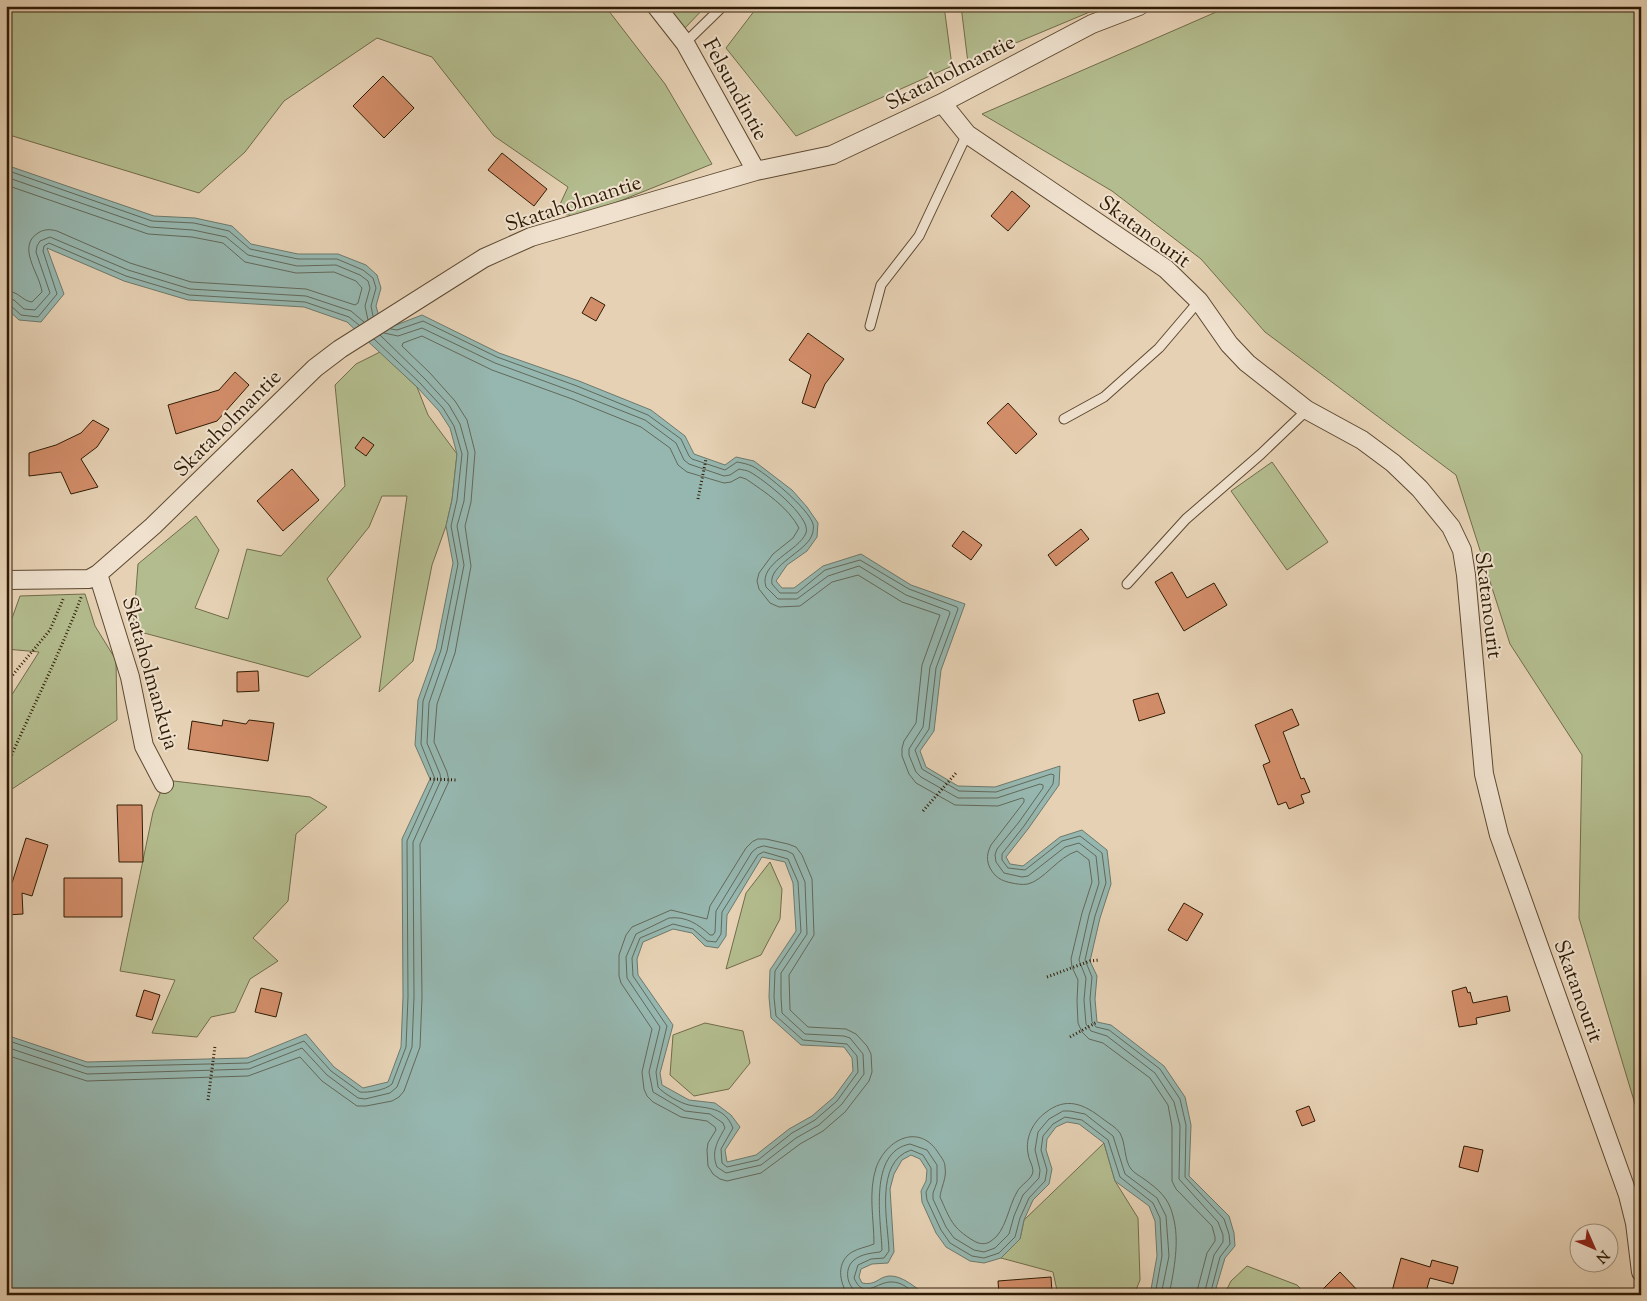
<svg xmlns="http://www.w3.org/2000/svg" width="1647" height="1301" viewBox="0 0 1647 1301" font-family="'Sorts Mill Goudy',serif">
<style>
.green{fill:#b3bc8e;stroke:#716c49}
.water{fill:#96b7b0;stroke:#6d796b;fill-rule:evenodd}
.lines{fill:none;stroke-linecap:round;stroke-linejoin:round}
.shore{stroke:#62695a;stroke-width:1}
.building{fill:#d28d69;stroke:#2f1b04}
.lane-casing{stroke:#5d4830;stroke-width:11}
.street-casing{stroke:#5d4830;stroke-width:20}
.path{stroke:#2f1b04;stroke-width:3;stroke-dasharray:1 2.5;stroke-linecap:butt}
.lane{stroke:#efe1ce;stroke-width:9}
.street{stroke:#efe1ce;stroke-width:18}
.labels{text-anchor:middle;stroke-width:4;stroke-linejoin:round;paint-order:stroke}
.street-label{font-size:21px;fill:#2f1b04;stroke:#efe1ce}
</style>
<rect width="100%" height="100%" fill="#e6d1b4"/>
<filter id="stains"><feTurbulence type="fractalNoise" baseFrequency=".004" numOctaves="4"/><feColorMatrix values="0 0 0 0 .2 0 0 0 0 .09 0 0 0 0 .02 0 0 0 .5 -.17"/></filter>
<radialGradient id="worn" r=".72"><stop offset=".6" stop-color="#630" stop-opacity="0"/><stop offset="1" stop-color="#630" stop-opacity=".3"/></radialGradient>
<path class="green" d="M6,6H605L665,84L712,164L580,217L556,213L568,187L494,136L432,57L377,38L284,101L245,152L199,193L6,134Z
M665,6H706L683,30Z
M758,6H944L952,66L796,136L726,48Z
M961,6H1104L968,63Z
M1230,6H1641V1124L1579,918L1582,755L1510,644L1456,475L1265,332L1201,259L1112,191L982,114Z
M380,352L417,387L428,415L457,454L452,500L446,526L432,565L413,661L379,692L407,496H382L369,527L327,579L361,637L308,677L133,630L138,564L196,516L219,550L195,608L228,619L247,549L281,556L345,486L335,385L356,364Z
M1272,462L1328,542L1287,570L1231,491Z
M85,594L95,626L116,660L117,720L6,793V704L39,652L6,649V635L20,596Z
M165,780L310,797L327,807L296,834L288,901L253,938L278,961L250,979L235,1012L211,1017L197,1037L152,1033L175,980L120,971L153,812Z
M770,862L782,889L780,919L761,955L726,969L746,893Z
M705,1023L743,1031L750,1063L729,1089L694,1096L670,1075L673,1035Z
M1104,1143L1115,1181L1138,1218L1140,1280L1134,1295H1058L1053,1272L1001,1258L1020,1239L1024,1220Z
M1247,1266L1297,1285L1307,1295H1224L1231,1281Z"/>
<path class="water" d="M6,165L154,216L195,218L232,226L251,244L298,254H338L366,265L377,275L381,288L376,306L380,320L396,325L422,315L499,353L579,381L651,410L685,436L694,454L725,465L736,457L754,461L792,490L807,507L818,523L817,537L807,551L787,565L776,581L782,588H794L823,566L861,554L911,585L965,604L941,670L934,731L920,751L926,767L958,786L995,787L1060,766L1059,785L1028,829L1006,857L1010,864L1023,866L1060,837L1082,830L1107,850L1111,884L1100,918L1090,961L1097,976L1095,999L1097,1022L1111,1025L1164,1066L1185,1097L1191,1125L1189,1176L1229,1216L1234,1233L1235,1246L1225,1258L1214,1295H1150L1157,1256L1155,1221L1149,1206L1115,1181L1104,1143L1079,1124L1067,1122L1056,1127L1047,1139L1046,1150L1052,1169L1049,1184L1033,1200L1024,1220L1020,1239L1001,1258L984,1263L970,1261L946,1247L936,1233L922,1202L921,1191L926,1181L927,1170L920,1159L911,1155L902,1160L894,1174L890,1189L894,1252L888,1263L872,1264L861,1269L859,1277L862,1283C876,1286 878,1277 889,1276C902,1275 916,1288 926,1295H6V1035L87,1062L247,1058L306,1034L334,1067L363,1088L388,1082L401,1047L403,997L402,839L430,779L415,745L418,700L436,649L453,563L446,526L452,500L457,454L450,428L439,411L417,387L347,322L304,307L188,300L124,281L47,248L64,294L41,322L19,320L6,308ZM762,857L785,862L793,883L796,931L770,970L769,997L771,1018L801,1045L844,1047L852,1058L853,1071L834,1097L812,1116L789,1129L756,1155L727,1162L725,1150L740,1127L731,1115L715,1103L689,1100L662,1085L660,1073L673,1025L638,975L637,959L643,942L673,929L692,933L705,946L718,948L726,936L727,915Z"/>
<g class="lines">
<path class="shore" d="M6,170L152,221L194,223L229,231L250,249L298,259H337L363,270L373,278L376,288L371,306L373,316
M6,177L150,227L193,230L226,237L248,255L297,266L336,265L360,275L368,281L370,288L365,306L368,320
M6,185L148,234L192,237L223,243L245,262L296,273L334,272L356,281L362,288L358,303L355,305L306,289L191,282L130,263L57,231C50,229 44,229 38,233C16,247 40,274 42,292L32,302C22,301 19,291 6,291
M6,298L14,300L24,309L35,310L50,293L36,252L37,246L40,241L50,237L128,270L190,289L306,296L351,311L364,322
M6,304L11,306L21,315L38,317L57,294L43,251L44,246L49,243L126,276L189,295L305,302L349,317L359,325
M391,329L397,330L423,321L497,357L577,386L648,415L681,439L689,456L692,459L725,470L737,462C742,463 748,464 752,466C766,473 809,509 813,524C814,526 813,533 812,535C806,552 768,565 772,584L780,593H797L825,570L860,560L909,589L957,607L958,609L936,668L929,729L915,750L922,769L959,791L996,792L1051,774L1054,775L1053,784L1024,826L1002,854V860L1008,868L1025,870L1062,841L1080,836L1102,853L1106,883L1095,916L1085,960L1092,977L1090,999L1092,1022L1096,1027L1109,1030L1160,1069L1180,1099L1186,1125L1185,1177L1224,1219L1229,1234L1230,1244L1220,1257L1210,1295
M384,333L398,336L422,328L495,363L574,392L645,420L676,443L684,460L689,464L724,476L730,475L739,469C742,470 747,470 750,472C763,479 812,517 806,533C799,551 758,563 766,587L778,599H797L828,576L859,566L906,595L949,611L950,613L930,667L923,727L909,749V755L916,772L921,777L958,798H997L1040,784L1043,785V788L1019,822L997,849L995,855L996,862L1004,873L1022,877L1028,876L1065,847L1079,843L1096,856L1099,883L1089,915L1079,960L1086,978L1084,1000L1086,1024L1091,1031L1107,1036L1155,1073L1174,1102L1180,1126L1179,1179L1218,1222L1223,1235V1242L1214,1255L1204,1295
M758,839H766L788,844L796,847L802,855L812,879L814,935L789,975L790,1010L808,1027L846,1029L856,1034L867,1046L871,1054L872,1072L869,1081L845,1112L823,1131L800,1144L761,1173L727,1181L720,1179L713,1174L708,1166L707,1150L708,1143L716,1130L715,1127L707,1121L681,1117L653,1102L647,1096L644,1089L642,1072L652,1029L621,983L619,976V955L626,935L632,927L671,910L707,919L710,906L746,848L752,842Z
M764,846L787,851L793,854L805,882L807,934L781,973V997L782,1013L805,1034L844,1036L850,1038L863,1054L864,1074L842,1104L819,1125L796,1138L761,1165L726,1173L717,1167C711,1152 717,1142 725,1128L723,1123L710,1114L685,1111L653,1092L649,1072L660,1027L627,978L626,957L636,934L669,918C686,916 698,924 710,935H713L715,932L716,911L752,852L757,848Z
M764,852L788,859L798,882L801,932L775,971L774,997L776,1016L803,1040L847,1044L857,1056L858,1072L837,1101L815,1120L792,1133L758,1160L727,1167L722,1163L721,1149L733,1128C724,1106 708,1109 689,1105C680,1103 664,1094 658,1087L656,1072L667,1026L633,976L632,958L640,938L673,924L693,929L707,941L716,942L721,934L722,912L758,855Z
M6,1040L87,1067L248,1063L304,1041L331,1071L360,1092C368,1093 386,1090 392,1084L406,1047L408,997L407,841L435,779L421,744L423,701L441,650L458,564L451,526L457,500L462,454L454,426L443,408L420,383L374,339
M6,1047L87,1074L249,1069L302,1048L327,1075L358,1098L365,1099L390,1093L397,1087L412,1047L414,997L413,842L441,780L440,774L427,743L429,703L447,651L464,565L457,526L464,501L468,453L460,424L449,405L425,379L380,335
M6,1055L87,1081L248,1076L300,1057L322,1081L357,1106H366L392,1101L399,1097L404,1091L420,1047L422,997L420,844L449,781L447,772L434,742L437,704L455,653L471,566L465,526L471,502L475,452L467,420L455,401L430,373L402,346L403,343L422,336L492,370L572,399L641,427L670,448L678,465L687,472L724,483L731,482L740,477L746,479C765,492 788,507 799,528L793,538L773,554L759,573L757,581L759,589L770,603L779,607L800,606L832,582L858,575L902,602L940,615L922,665L916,723L904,741L902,748V756L909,774L916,783L955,805L998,806L1022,798L1024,799V802L991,845C987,853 986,860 990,868C995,877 1001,881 1012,883C1017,884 1022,885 1028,884C1044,880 1058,857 1077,851L1089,860L1092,882L1082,913L1071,959L1072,967L1078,980L1077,1001L1078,1023L1082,1032L1089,1039L1103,1043L1150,1078L1168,1105L1172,1127V1181L1176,1189L1212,1226L1215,1237V1241L1207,1253L1196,1295
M848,1295C839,1282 836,1262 852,1252C859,1248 867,1247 874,1244C874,1219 868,1193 876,1168C886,1139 920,1122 939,1154C942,1158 945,1162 945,1167C947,1178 941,1187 940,1197C950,1219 952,1228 974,1241C979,1244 986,1245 991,1241C1006,1232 1008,1207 1017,1192C1020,1185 1033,1179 1033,1171C1033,1165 1028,1159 1028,1153C1025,1138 1033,1122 1045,1113C1066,1096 1084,1104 1103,1119C1108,1123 1116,1127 1120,1133C1126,1144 1124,1160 1131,1169C1134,1173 1140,1176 1144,1179C1158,1189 1169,1198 1173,1216C1180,1241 1174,1270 1169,1295
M862,1295C848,1291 842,1270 854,1260C861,1254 872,1253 880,1252L882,1250C881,1220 868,1152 910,1144L927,1150L937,1165V1182L933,1193V1199L946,1227L954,1238L974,1250L984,1252L995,1248L1009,1234L1014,1216L1023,1195L1039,1178L1040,1170L1035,1150L1038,1132L1049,1119L1063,1111H1070L1085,1114L1113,1136L1125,1174L1157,1198L1166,1216L1169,1256L1161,1295
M917,1295C909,1289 902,1282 892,1282C877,1281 864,1301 854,1278L858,1265L871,1259L884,1258L889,1251C888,1222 874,1162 911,1150L923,1155L931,1168V1182L926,1192L927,1200L941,1230L950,1243L972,1256L984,1258L999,1253L1015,1237L1020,1218L1029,1198L1045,1181L1047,1170L1041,1150L1043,1136L1053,1124L1065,1117L1082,1120L1108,1140L1120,1177L1153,1203L1160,1218L1162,1256L1155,1295"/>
</g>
<path class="building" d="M383,76L414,108L384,138L353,106Z
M502,153L547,189L534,206L488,170Z
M1012,191L1030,206L1008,231L991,216Z
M591,297L605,305L596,321L582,313Z
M808,333L844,359L825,384L815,408L802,403L811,375L789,360Z
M235,372L249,385L217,421L176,434L168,405L219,390Z
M1008,403L1037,434L1016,454L987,423Z
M93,420L109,429L97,447L81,459L98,487L71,494L61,472L29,476V453L56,445L81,433Z
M363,437L374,445L366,456L355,448Z
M292,469L319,500L283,531L257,501Z
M1081,529L1089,539L1056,566L1048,555Z
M963,531L982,545L971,560L952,546Z
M1172,572L1187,598L1214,583L1227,605L1184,631L1155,582Z
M258,671L259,691L237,692V672Z
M1158,693L1165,713L1139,721L1133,700Z
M1292,709L1299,725L1283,732L1301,779L1304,778L1310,792L1301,795L1304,803L1289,809L1286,802L1278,805L1263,765L1270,762L1255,725Z
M223,720L246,724L249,720L274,723L268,761L188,749L192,721L222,726Z
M117,805H142L143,862H119Z
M26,838L48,845L32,896L22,893L23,914L6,915V883H12Z
M64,878H122V917H64Z
M1184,903L1203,914L1187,941L1168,930Z
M1466,987L1468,993L1470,992L1473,1003L1507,996L1510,1011L1476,1018L1477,1024L1459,1027L1452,991Z
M261,988L282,993L276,1017L255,1012Z
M144,990L160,995L152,1020L136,1016Z
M1309,1106L1315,1121L1302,1126L1296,1111Z
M1464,1146L1483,1150L1478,1172L1459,1167Z
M1401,1258L1430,1267L1432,1260L1458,1267L1453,1284L1430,1278L1425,1295H1391Z
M1340,1272L1362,1295H1317Z
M1051,1277L1052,1293L999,1295L998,1281Z"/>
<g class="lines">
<g class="lane-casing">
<path id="lane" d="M685,43L723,6
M870,326L881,285L919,236L967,134
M1064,419L1104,397L1159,348L1199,301
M1127,584L1186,519L1261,454L1307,410"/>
</g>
<g class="street-casing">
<path id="street" d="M656,6L685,43L756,171
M942,103L967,134L1166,269L1199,301L1229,344L1247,363L1307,410L1362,440L1393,463L1420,489L1451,527L1462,550L1466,575L1484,774L1499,835L1628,1195L1635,1223L1641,1272
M98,574L130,677L144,746L164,784
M6,580L89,579L98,574L153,526L315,368L340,349L484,258L531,237L756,171L832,155L942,103L1092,24L1139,6"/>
</g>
<path class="path" d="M698,499L706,459
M6,683L50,630L64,597
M6,768C31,710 60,654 82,595
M430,779L457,780
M923,811L956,773
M1047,977L1090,961L1099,960
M1070,1037L1097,1022
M208,1100L215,1046"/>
<use href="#lane" class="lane"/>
<use href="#street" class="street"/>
</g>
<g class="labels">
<g class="street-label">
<text transform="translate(950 72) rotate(-27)" y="7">Skataholmantie</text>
<text transform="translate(736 89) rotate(61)" y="7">Felsundintie</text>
<text transform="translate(573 203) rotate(-18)" y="7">Skataholmantie</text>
<text transform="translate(1145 231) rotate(36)" y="7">Skatanourit</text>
<text transform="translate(227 423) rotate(-45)" y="7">Skataholmantie</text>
<text transform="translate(1489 605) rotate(83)" y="7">Skatanourit</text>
<text transform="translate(151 673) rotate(74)" y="7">Skataholmankuja</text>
<text transform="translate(1579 991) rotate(70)" y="7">Skatanourit</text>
</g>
</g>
<rect width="1647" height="1301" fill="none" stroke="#e6d1b4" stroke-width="25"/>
<rect x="8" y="8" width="1632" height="1286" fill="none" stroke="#2f1b04" stroke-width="2.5"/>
<rect x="12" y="12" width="1622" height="1276" fill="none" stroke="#2f1b04"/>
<g transform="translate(1594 1248) rotate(135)"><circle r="24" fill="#efe1ce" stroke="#a2927d"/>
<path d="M0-4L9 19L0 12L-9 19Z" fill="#8f2418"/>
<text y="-8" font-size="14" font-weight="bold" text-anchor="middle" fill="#2f1b04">N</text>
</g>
<rect width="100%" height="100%" filter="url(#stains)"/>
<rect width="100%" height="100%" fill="url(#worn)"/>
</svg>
